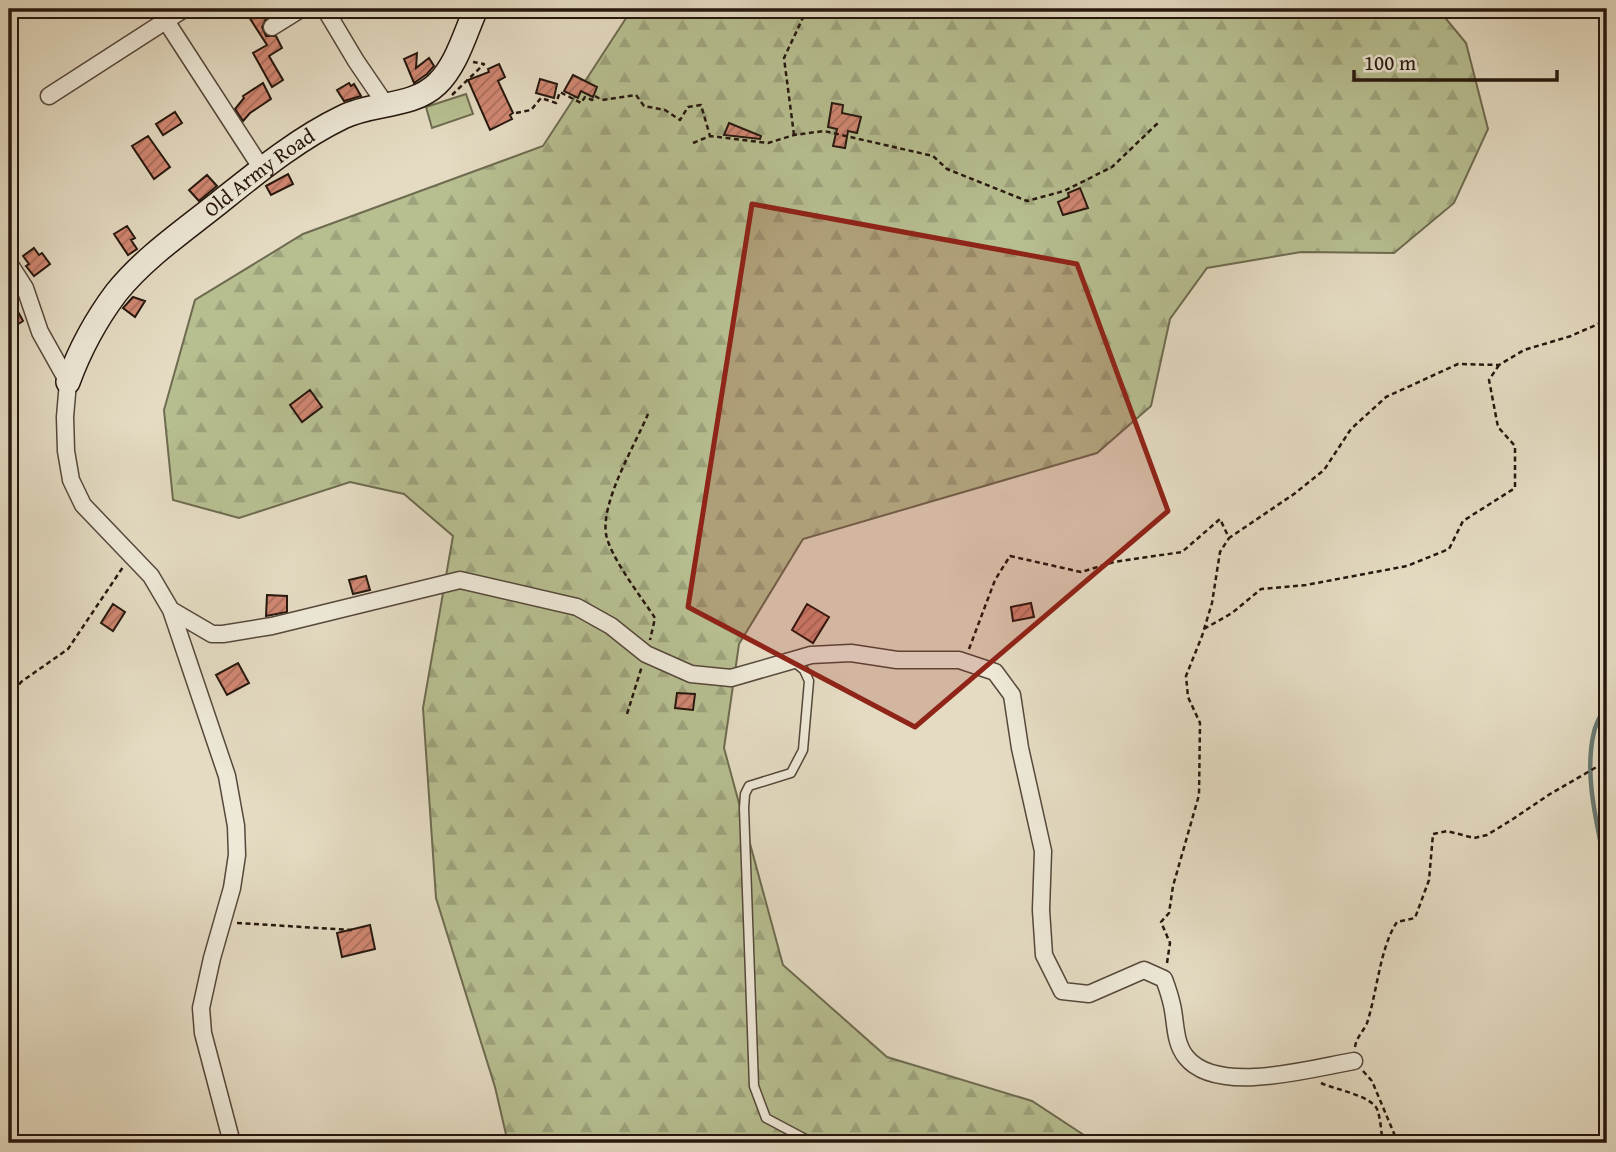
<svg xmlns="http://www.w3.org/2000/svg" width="1616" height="1152" viewBox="0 0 1616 1152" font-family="'Gentium Book Plus',serif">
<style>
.forest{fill:url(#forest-firs);stroke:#6e6b50;stroke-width:2}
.green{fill:#b7bf91;stroke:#6e6b50;stroke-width:2}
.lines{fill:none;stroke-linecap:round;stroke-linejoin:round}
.stream{stroke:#697972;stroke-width:4.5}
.building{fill:url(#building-hatch);stroke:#26170e;stroke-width:2}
.lane-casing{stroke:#56483b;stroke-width:11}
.street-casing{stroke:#56483b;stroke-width:19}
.secondary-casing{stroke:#26170e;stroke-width:26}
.path{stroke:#26170e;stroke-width:2.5;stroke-dasharray:5 3.5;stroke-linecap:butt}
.lane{stroke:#ede8d7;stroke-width:8}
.street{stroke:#ede8d7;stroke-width:16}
.secondary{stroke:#ede8d7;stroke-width:23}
.marked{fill:#8f2418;fill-opacity:0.2;stroke:#8f2418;stroke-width:5;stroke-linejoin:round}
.labels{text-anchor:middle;stroke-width:5;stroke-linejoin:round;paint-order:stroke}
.street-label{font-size:21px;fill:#26170e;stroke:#ede8d7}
</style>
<defs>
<pattern id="forest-firs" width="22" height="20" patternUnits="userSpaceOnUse" patternTransform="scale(1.75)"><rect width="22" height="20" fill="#b7bf91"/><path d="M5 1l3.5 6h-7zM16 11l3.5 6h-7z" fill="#9da37c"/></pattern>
<pattern id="building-hatch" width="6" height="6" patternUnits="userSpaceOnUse" patternTransform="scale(1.75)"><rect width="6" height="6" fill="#d18772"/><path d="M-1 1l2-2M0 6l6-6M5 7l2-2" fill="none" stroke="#a96d5c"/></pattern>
</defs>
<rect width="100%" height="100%" fill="#e4dbc2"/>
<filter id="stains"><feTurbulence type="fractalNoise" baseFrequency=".00286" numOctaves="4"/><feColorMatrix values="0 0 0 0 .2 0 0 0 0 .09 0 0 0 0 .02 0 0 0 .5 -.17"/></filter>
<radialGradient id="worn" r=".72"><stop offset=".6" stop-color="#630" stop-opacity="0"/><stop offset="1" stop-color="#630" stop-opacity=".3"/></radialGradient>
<path class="forest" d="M632,9H1438L1466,43L1488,129L1454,203L1394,253L1301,252L1207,268L1170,319L1151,406L1097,453L803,539L739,644L724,748L783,965L887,1057L1032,1101L1096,1143H508L495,1087L436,898L423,708L453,536L404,494L350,482L239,518L173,500L164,410L195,300L303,234L543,146Z"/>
<path class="green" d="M466,94L473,114L432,128L426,107Z"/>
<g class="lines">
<path class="stream" d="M1607,702C1603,712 1596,722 1594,732C1583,778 1599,830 1607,875
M1607,888V911
M1607,1003V1001"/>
</g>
<path class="building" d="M255,9H281L266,19L262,27L266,36H276L282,48L269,56L283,80L272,87L253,53L267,45L247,14Z
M417,53L416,68L429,58L434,66L427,74L414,83L404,59Z
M499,64L505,77L498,81L513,113L510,115L512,119L490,130L468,80L489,72L488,69Z
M573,75L597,87L593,97L581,91L578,98L564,91Z
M540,79L557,84L554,98L536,93Z
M263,83L271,99L250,113L243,121L235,109L244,98L243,96Z
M349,83L351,86L354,84L361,96L344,101L337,90Z
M832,103L843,105L842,113L861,117L857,133L848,131L845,148L833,146L837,129L828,127Z
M175,112L182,123L163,135L156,124Z
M729,123L761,136L760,139L724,135Z
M148,136L170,167L154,179L132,146Z
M288,174L293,184L271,195L266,186Z
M207,175L217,186L199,201L189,190Z
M1080,188L1088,208L1063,215L1058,202L1069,197L1068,193Z
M127,226L135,238L131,240L137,249L128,255L114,234Z
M34,248L39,255L42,253L50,264L34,276L26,266L29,264L23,256Z
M9,295L23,321L9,330Z
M133,297L145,301L135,317L123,308Z
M310,390L322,407L302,422L290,405Z
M366,576L370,590L353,594L349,580Z
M267,595L287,596V612L266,616Z
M1031,603L1034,617L1013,621L1011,607Z
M113,604L125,612L113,631L101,623Z
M807,604L829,617L813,643L792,630Z
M238,663L249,683L227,695L216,675Z
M677,693L695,694L693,710L675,708Z
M370,925L375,949L342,957L337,933Z"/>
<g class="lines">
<g class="lane-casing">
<path id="lane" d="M793,661L804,670L809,681L803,750L791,773L749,786L745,794L744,808L754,1086L766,1118L813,1143"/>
</g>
<g class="street-casing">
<path id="street" d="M325,9L356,61L386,105
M166,21L262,169
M272,27L301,9
M49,96L184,9
M9,263L25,288L40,332L68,382L65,417L66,451L71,480L83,505L151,576L171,610L227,776L236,826L237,855L232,888L212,958L201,1008L203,1033L232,1143
M171,610L212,634H223L272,626L460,580L577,607L611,626L646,654L691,674L731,678L811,655L851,653L897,660H959L995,672L1012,695L1020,748L1043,851L1041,910L1044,955L1062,991L1089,994L1144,970L1164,979C1167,987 1170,996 1172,1005C1176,1022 1174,1042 1186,1057C1217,1096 1312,1068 1354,1061"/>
</g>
<g class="secondary-casing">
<g id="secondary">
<path id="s1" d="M68,382C80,349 95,321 116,293C143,259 182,232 216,205C255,174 297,139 343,117C373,102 412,108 437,84C457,65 465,33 476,9"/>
</g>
</g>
<path class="path" d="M452,95L484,64L473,62
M516,113L531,110L541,98L556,103L560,92L581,103L585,97L592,100L595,96L602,100L636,95L644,106L665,110L680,120L688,107L701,105L710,136
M794,135L784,58L807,9
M693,143L710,136L768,143L794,135L824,131L933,156L947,169L1027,201L1064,191L1112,167L1160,121
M648,414C635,445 601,501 606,534C610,557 642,598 655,618L650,640
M1204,629L1232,613L1261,589L1306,585L1407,566L1449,549L1463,521L1515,488V446L1498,427L1489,380L1499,365
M969,649L995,580L1010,556L1081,572L1114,562L1182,552L1220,519L1229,538L1294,494L1324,470L1351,429L1386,397L1458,364L1499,365L1524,350L1571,336L1607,320
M9,698L21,682L68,649L123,567
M627,714L642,666
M237,923L352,930
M1167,963L1170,943L1161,922L1169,913L1173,886L1199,795L1200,723L1188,697L1186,676L1202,636L1212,603L1220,552L1229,538
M1355,1047C1356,1038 1363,1032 1367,1023C1377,993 1380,947 1397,922L1415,918L1429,880L1433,834L1447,831L1474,838L1487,835L1513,819L1550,794L1607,761
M1363,1071L1372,1081L1398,1143
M1321,1083C1336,1090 1370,1095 1377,1109C1381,1119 1381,1133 1383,1143"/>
<use href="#lane" class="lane"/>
<use href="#street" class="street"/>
<use href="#secondary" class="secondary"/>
</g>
<path class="marked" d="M752,204L1077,264L1168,511L915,727L688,607Z"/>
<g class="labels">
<g class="street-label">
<text dy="7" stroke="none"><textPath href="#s1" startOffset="289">Old Army Road</textPath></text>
</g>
</g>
<rect width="1616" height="1152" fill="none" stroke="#e4dbc2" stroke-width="35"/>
<rect x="10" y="10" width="1595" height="1131" fill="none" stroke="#26170e" stroke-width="3.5"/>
<rect x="18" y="18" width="1581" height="1117" fill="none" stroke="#26170e" stroke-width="2"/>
<path d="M1354 70v10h203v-10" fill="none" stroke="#26170e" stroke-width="3.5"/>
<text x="1364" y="70" font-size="21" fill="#26170e" stroke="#ede8d7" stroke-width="5" paint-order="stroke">100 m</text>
<rect width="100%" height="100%" filter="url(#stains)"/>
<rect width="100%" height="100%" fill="url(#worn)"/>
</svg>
